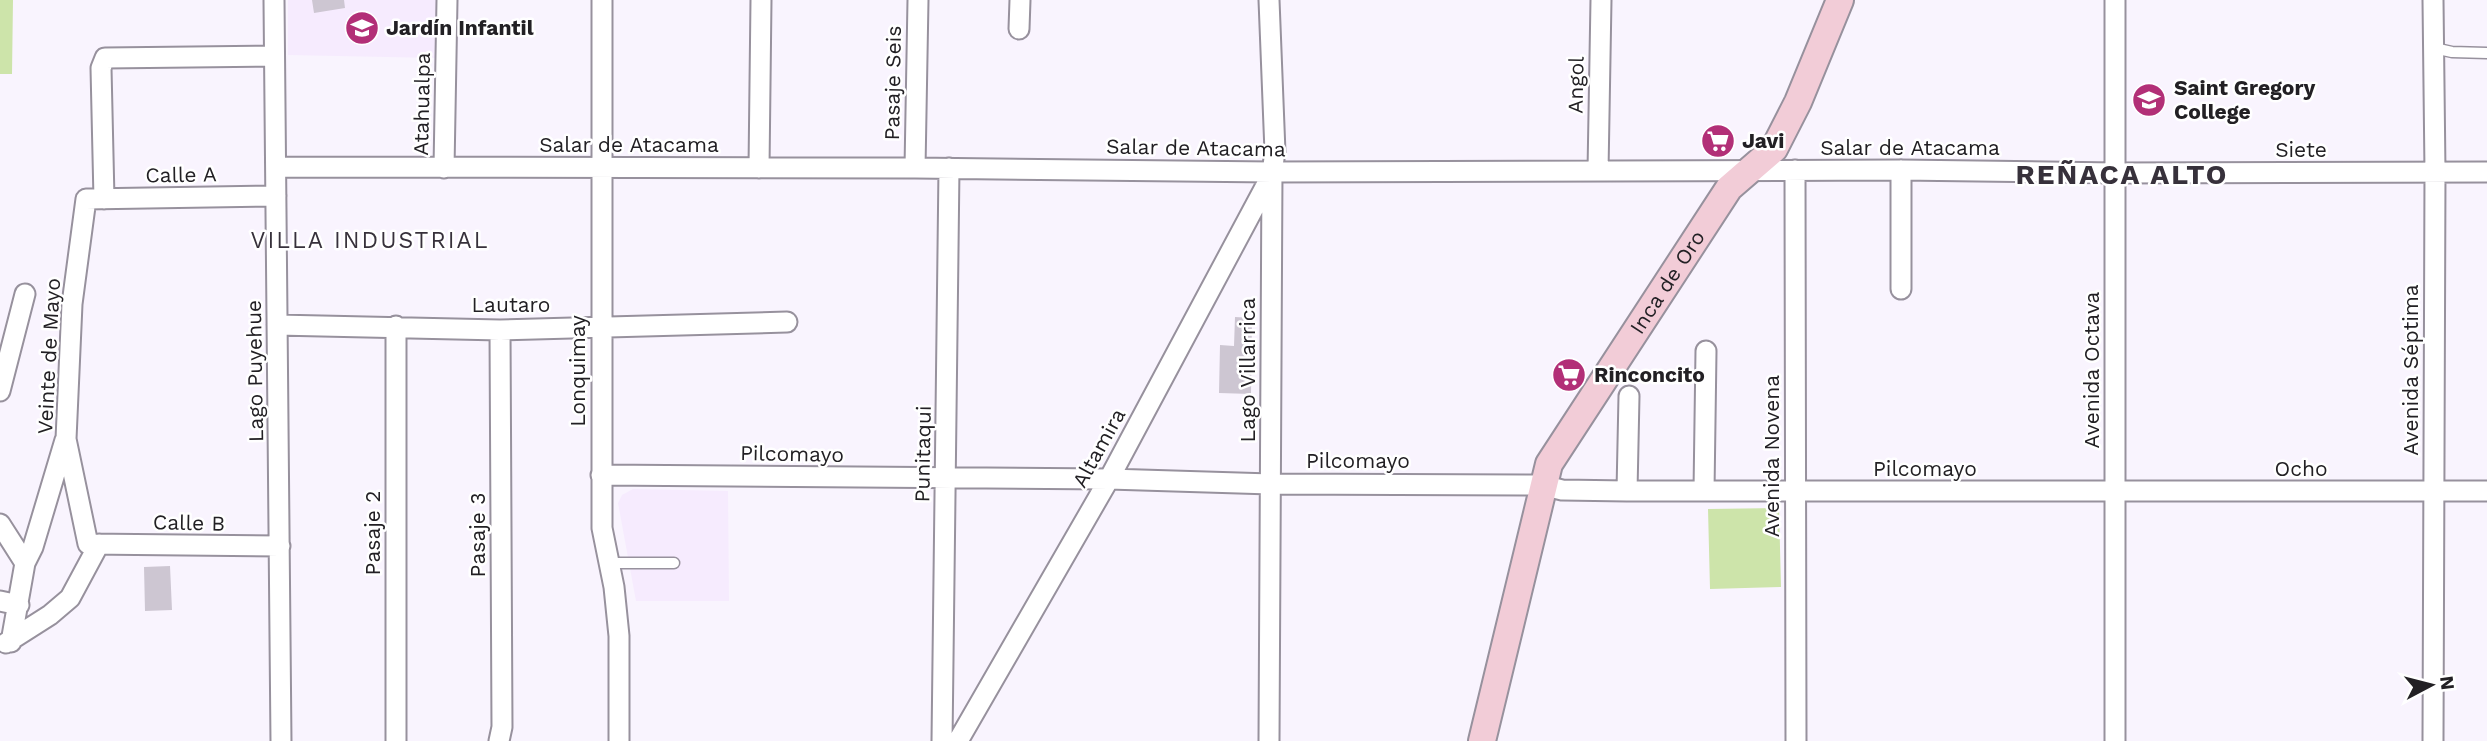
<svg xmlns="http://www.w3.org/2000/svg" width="2487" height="741" viewBox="0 0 2487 741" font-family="'Work Sans',sans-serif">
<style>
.built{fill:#f6ebfe}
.green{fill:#cde4aa}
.building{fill:#cdc6d2}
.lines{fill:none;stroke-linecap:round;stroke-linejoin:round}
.lane-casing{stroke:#97919d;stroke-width:13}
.street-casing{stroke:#97919d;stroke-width:23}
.secondary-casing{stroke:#97919d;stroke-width:30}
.lane{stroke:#fff;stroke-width:10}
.street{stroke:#fff;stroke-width:19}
.secondary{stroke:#f2ccd7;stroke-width:26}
.labels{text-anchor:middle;stroke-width:5;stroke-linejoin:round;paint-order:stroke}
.poi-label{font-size:21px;font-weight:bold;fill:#222024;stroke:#fff;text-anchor:start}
.street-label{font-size:21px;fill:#222024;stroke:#fff}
.neighbourhood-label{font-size:23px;letter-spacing:2px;fill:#37313b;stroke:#fff}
.district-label{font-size:28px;font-weight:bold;letter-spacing:2px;fill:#37313b;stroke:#fff}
</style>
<rect width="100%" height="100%" fill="#f9f4fe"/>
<path class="built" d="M288,0H437L436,58L288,55Z
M633,489L728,491L729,601H636L618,503L622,495Z"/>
<path class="green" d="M0,0H13L12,74H0Z
M1779,508L1781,587L1710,589L1708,509Z"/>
<path class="building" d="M312,0H344L345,8L314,13Z
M1235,317L1252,318L1251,394L1219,393L1220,345L1234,346Z
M170,566L172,610L145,611L144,567Z"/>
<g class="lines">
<g class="lane-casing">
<path id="lane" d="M2434,48L2452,52L2487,53
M609,563H674"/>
</g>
<g class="street-casing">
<path id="street" d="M274,0L281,741
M602,0V528L614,587L619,636V741
M1019,29L1020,0
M276,167L915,168L1272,172L1901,170L2115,173L2487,172
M444,168L447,0
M759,168L761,0
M915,168L918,0
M1795,170L1796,741
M1901,170V289
M1598,171L1601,0
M276,196L86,199L72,304L66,439L88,544L280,546
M104,199L101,68L105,58L274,56
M277,325L500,330L787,322
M0,391L25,294
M601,475L1109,479L1271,484L1542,485L1562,490L1627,491H2487
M1627,491L1629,396
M1704,491L1706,351
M0,524L25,563
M0,601L19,605
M11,642L25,563L33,547L65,440
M6,643L50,615L70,598L99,544
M396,741V326
M499,741L502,727L500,330
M942,741L949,168
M958,741L1109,479L1271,176
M1269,741L1272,172L1275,152L1269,0
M2115,741V0
M2433,741L2435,172L2433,0"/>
</g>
<g class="secondary-casing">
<g id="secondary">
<path id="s1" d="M1482,741L1549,464L1729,188L1774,149L1798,102L1840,0"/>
</g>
</g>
<use href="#lane" class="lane"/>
<use href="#street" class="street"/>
<use href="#secondary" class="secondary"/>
</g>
<defs>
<g id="school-disc" transform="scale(1.75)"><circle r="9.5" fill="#b22f77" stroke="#fff"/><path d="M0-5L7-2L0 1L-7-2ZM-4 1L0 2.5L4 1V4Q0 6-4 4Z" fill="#fff"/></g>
<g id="supermarket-disc" transform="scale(1.75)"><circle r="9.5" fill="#b22f77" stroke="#fff"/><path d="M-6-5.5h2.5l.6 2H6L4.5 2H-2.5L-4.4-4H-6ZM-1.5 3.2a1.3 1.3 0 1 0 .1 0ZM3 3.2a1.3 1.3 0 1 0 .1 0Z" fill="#fff"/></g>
</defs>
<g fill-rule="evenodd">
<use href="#school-disc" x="362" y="28"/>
<use href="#school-disc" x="2149" y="100"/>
<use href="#supermarket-disc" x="1718" y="141"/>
<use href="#supermarket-disc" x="1569" y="375"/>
</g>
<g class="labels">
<g class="poi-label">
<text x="386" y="35">Jardín Infantil</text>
<text x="2174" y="95">Saint Gregory<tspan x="2174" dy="24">College</tspan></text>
<text x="1742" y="148">Javi</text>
<text x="1594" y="382">Rinconcito</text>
</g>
<g class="street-label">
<text transform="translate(893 83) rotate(-89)" y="7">Pasaje Seis</text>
<text transform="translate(1576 85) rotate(-89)" y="7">Angol</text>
<text transform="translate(422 104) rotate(-89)" y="7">Atahualpa</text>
<text x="629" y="152">Salar de Atacama</text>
<text transform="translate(1196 148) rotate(1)" y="7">Salar de Atacama</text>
<text x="1910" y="155">Salar de Atacama</text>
<text x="2301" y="157">Siete</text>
<text transform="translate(181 175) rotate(-1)" y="7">Calle A</text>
<text dy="7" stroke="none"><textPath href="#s1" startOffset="502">Inca de Oro</textPath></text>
<text x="511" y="312">Lautaro</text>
<text transform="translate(49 356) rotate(-87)" y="7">Veinte de Mayo</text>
<text transform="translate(1248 370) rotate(-90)" y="7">Lago Villarrica</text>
<text transform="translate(2092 370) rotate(-90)" y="7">Avenida Octava</text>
<text transform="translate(2411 370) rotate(-90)" y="7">Avenida Séptima</text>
<text transform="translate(255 371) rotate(-91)" y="7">Lago Puyehue</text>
<text transform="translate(578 371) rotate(-90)" y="7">Lonquimay</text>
<text transform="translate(1099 448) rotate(-61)" y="7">Altamira</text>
<text transform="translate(792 454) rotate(1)" y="7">Pilcomayo</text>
<text transform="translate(923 454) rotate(-89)" y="7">Punitaqui</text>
<text transform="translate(1772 456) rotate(-90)" y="7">Avenida Novena</text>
<text x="1358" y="468">Pilcomayo</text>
<text x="1925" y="476">Pilcomayo</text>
<text x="2301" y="476">Ocho</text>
<text transform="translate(189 523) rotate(1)" y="7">Calle B</text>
<text transform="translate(373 533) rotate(-90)" y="7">Pasaje 2</text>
<text transform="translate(478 535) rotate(-90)" y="7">Pasaje 3</text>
</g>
<g class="neighbourhood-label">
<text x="370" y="248">VILLA INDUSTRIAL</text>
</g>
<g class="district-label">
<text x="2122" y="184">REÑACA ALTO</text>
</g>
</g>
<g transform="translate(2431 685) rotate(83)" stroke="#ffffff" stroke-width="5" paint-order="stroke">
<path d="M0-5L12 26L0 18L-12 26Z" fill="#222024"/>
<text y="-10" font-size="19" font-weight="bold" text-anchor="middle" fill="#222024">N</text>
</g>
</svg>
